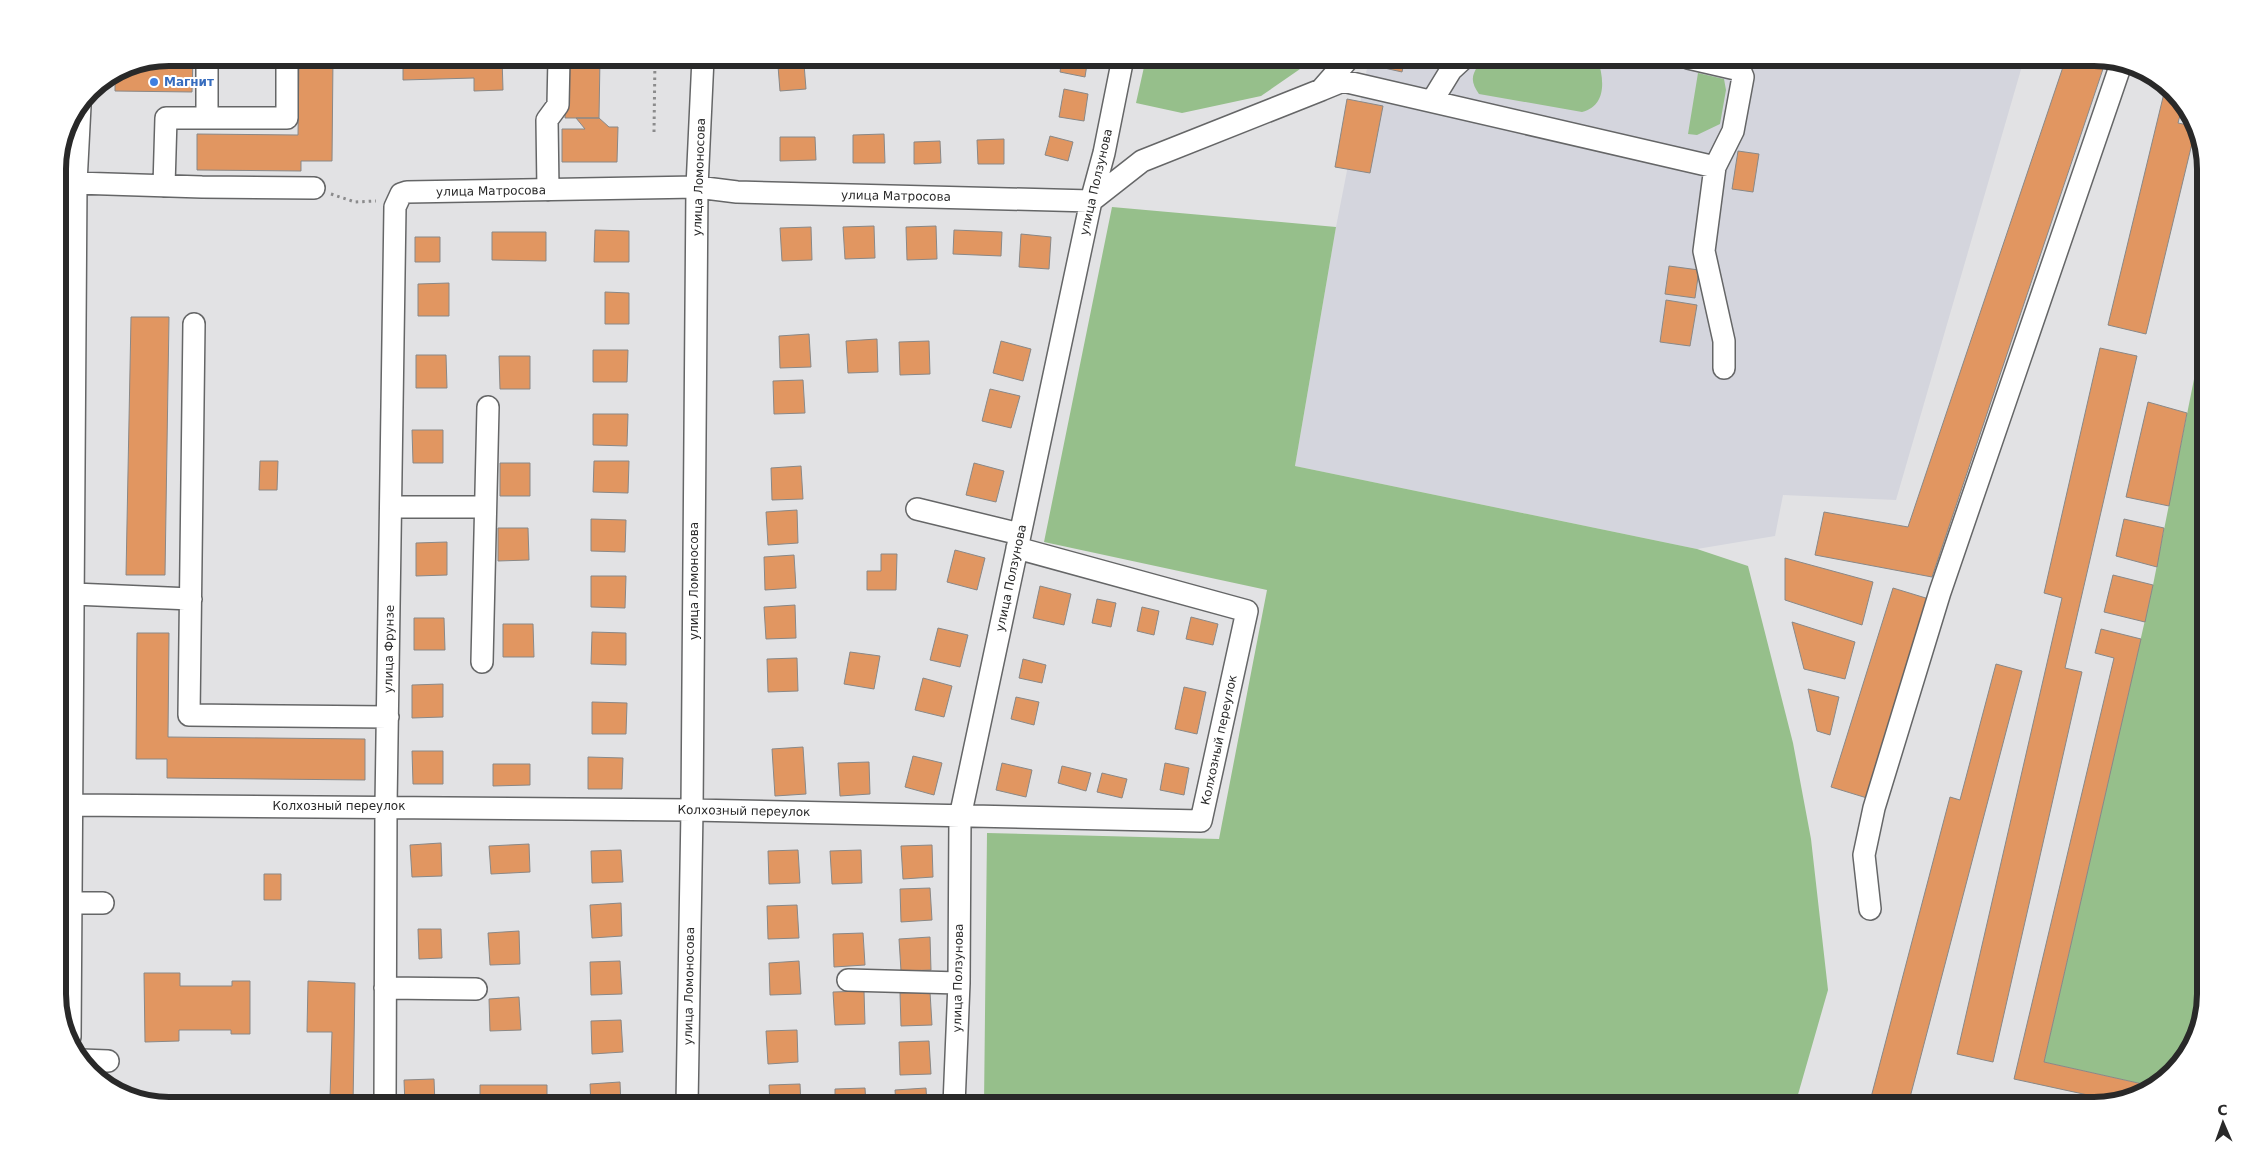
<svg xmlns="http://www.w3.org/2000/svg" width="2263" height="1163" viewBox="0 0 2263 1163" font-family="'DejaVu Sans',sans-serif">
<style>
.built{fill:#d4d5dd}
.green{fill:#96bf8b}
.building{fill:#e19661;stroke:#898887}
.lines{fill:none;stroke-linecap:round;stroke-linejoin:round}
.minor-casing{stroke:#656667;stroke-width:24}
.path{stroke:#8b8b8c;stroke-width:3;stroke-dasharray:2.5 4;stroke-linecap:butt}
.minor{stroke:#fff;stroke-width:21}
.shop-dot{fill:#3f7fe0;stroke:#fff;stroke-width:2}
.labels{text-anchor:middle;stroke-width:4;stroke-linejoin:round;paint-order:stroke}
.shop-label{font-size:12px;font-weight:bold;fill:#366cbe;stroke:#fff;text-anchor:start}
.street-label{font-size:12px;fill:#292929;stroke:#fff}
.rim{fill:none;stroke:#292929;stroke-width:6}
</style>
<rect width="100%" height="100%" fill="#e2e2e4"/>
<path class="built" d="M1369,58H1986L2022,66L1896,500L1783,495L1775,536L1697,549L1295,466L1336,227Z"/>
<path class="green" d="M1146,58H1316L1261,96L1182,113L1136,103Z
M1514,58H1594L1598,60C1604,79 1607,106 1582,112L1479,94C1472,84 1470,77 1478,66Z
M1698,73L1724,79L1726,90L1720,124L1697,135L1688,134Z
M1112,207L1336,227L1295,466L1697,549L1748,566L1793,743L1811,839L1828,990L1795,1105H984L987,833L1219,839L1267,590L1044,542Z
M2198,359L2205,361V994L2194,1043L2156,1087L2044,1062L2153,585Z"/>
<path class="building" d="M169,58H193L192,92L115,91V74L127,66Z
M299,58H333L332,161H301V171L197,170V134L298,135Z
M403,58H502L503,90L474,91V78L403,80Z
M566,58H600L599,118H565Z
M1062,58H1088L1085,77L1060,72Z
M1382,58H1405L1402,72L1380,67Z
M2066,58H2094L2106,60L1932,577L1815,555L1824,512L1908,527Z
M804,64L806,89L780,91L778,66Z
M1064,89L1088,94L1084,121L1059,117Z
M2165,89L2183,104L2178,123L2193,126L2195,131L2146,334L2108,325Z
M1347,99L1383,106L1370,173L1335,167Z
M576,118H599L609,127H618L617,162H562V129H585Z
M884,134L885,163H853V135Z
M1050,136L1073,142L1068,161L1045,155Z
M780,137H815L816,160L780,161Z
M1004,139V164H978L977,140Z
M940,141L941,163L914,164V142Z
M1738,151L1759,154L1753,192L1732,189Z
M874,226L875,258L845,259L843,227Z
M936,226L937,259L907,260L906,227Z
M811,227L812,260L782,261L780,228Z
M595,230L629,231V262H594Z
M954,230L1002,232L1001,256L953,254Z
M492,232H546V261L492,260Z
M1021,234L1051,237L1049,269L1019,267Z
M415,237H440V262H415Z
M1669,266L1699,270L1695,298L1665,294Z
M449,283V316H418V284Z
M605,292L629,293V324H605Z
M1666,300L1697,305L1690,346L1660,342Z
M131,317H169L165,575H126Z
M809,334L811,367L780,368L779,336Z
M877,339L878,372L848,373L846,341Z
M929,341L930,374L900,375L899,342Z
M1001,341L1031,349L1023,381L993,373Z
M2100,348L2137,356L2065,668L2082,672L1993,1062L1957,1054L2062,598L2044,593Z
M593,350H628L627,382H593Z
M416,355H446L447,388H416Z
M499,356H530V389H500Z
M803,380L805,413L774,414L773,381Z
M990,389L1020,396L1011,428L982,421Z
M2148,402L2187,413L2169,506L2126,497Z
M593,414H628L627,446L593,445Z
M412,430H443V463H413Z
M260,461H278L277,490H259Z
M594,461H629L628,493L593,492Z
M500,463H530V496H500Z
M974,463L1004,471L996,502L966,495Z
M801,466L803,499L772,500L771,468Z
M797,510L798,543L768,545L766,512Z
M591,519L626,520L625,552L591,551Z
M2124,519L2164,528L2157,567L2116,556Z
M498,528H528L529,560L498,561Z
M447,542V575L416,576V543Z
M955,550L985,558L977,590L947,582Z
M881,554H897L896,590H867V571H881Z
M794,555L796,588L765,590L764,557Z
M1785,558L1873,582L1862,625L1785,600Z
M2113,575L2153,585L2145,622L2104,612Z
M591,576H626L625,608L591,607Z
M1040,586L1071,594L1064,625L1033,618Z
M1893,588L1929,599L1867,798L1831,787Z
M1097,599L1116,603L1111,627L1092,623Z
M795,605L796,638L766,639L764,607Z
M1142,607L1159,611L1154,635L1137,631Z
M1191,617L1218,624L1213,645L1186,639Z
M414,618H444L445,650H414Z
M1792,622L1855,642L1845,679L1804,669Z
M503,624H533L534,657H503Z
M938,628L968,635L960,667L930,660Z
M2101,629L2141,639L2044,1062L2156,1087L2111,1100L2014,1079L2114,658L2095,653Z
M592,632L626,633V665L591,664Z
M137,633H169L168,737L365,739V780L167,778V759H136Z
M850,652L880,656L874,689L844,684Z
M797,658L798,691L768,692L767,659Z
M1023,659L1046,665L1042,683L1019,678Z
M1996,664L2022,671L1908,1105H1869L1950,797L1960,800Z
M923,678L952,686L944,717L915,710Z
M443,684V717L412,718V685Z
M1184,687L1206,692L1197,734L1175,729Z
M1808,689L1839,697L1830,735L1817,731Z
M1016,697L1039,702L1034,725L1011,719Z
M592,702L627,703L626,734H592Z
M803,747L806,794L775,796L772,749Z
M412,751H443V784H413Z
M913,756L942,763L934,795L905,787Z
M588,757L623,758L622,789H588Z
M869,762L870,794L840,796L838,763Z
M1002,763L1032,770L1026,797L996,790Z
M1165,763L1189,768L1184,795L1160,790Z
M493,764H530V785L493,786Z
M1062,766L1091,773L1086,791L1058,783Z
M1102,773L1127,779L1122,798L1097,792Z
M441,843L442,876L412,877L410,845Z
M529,844L530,872L491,874L489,846Z
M932,845L933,877L903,879L901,846Z
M621,850L623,882L592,883L591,851Z
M798,850L800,883L769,884L768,851Z
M861,850L862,883L832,884L830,851Z
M264,874H281V900H264Z
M930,888L932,920L901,922L900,889Z
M621,903L622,936L592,938L590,905Z
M797,905L799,938L768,939L767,906Z
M418,929H441L442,958L419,959Z
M519,931L520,964L490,965L488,933Z
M863,933L865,965L834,967L833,934Z
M930,937L931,970L901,971L899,939Z
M620,961L622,994L591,995L590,962Z
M799,961L801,994L770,995L769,963Z
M144,973H180V986H232V981H250V1034H231V1030H179V1041L145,1042Z
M308,981L355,983L353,1105H238V1096L330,1098L332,1032H307Z
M864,991L865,1024L835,1025L833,992Z
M930,992L932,1025L901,1026L900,993Z
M519,997L521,1030L490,1031L489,999Z
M621,1020L623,1052L592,1054L591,1021Z
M797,1030L798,1062L768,1064L766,1031Z
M929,1041L931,1074L900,1075L899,1042Z
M434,1079L435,1105H405L404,1080Z
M620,1082L621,1105H591L590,1084Z
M800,1084L801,1105H770L769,1085Z
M480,1085H547V1105H480Z
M865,1088L866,1105H835V1089Z
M926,1088L927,1105H896L895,1090Z
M1933,1095L1985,1105H1931Z"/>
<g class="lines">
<g class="minor-casing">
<path id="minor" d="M1688,58L1740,70L1743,77L1733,131L1715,167L1704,251L1724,341V368
M1321,90L1343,81L1715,167
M1432,101L1451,70L1464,58
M207,118V58
M76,183L202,187L314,188
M164,186L166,118H287V58
M548,190L547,120L558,105L559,58
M194,324L189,715L388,717
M392,507H485
M917,509L1020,534
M74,594L191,599
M482,662L488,407
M73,805L692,810L1201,821L1247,611L1017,548
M72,903H103
M1870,909L1864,855L1874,808L1940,592L2121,64
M848,980L959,983
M385,988L476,989
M70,1037L76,183L80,106
M81,1060L108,1061
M385,1105L386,806L395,207L401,194L407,192L697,187L737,192L1091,201L1142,161L1321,90L1349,58
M687,1105L692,810L697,187L703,58
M954,1105L959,983L960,817L1091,201L1104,153L1123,58"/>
</g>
<path class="path" d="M654,132L655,58
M331,194L355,202L376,201"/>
<use href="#minor" class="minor"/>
</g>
<circle class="shop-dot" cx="154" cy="82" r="5"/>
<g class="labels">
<g class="shop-label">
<text x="164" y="86">Магнит</text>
</g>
<g class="street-label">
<text transform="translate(699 177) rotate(-88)" y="4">улица Ломоносова</text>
<text transform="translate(1096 182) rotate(-77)" y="4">улица Ползунова</text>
<text transform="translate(491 191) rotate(-1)" y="4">улица Матросова</text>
<text transform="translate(896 196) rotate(1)" y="4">улица Матросова</text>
<text transform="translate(1011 578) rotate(-78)" y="4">улица Ползунова</text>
<text transform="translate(694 581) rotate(-90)" y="4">улица Ломоносова</text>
<text transform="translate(389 649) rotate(-89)" y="4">улица Фрунзе</text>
<text transform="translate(1219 740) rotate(-78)" y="4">Колхозный переулок</text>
<text x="339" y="810">Колхозный переулок</text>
<text transform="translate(744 811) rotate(1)" y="4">Колхозный переулок</text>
<text transform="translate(958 978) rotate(-89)" y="4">улица Ползунова</text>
<text transform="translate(689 986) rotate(-89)" y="4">улица Ломоносова</text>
</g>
</g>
<path d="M0 0H2263V1163H0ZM169 66H2094A103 103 0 0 1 2197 169V994A103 103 0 0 1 2094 1097H169A103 103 0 0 1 66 994V169A103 103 0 0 1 169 66Z" fill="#fff" fill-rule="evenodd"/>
<path class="rim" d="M169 66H2094A103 103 0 0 1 2197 169V994A103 103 0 0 1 2094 1097H169A103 103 0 0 1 66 994V169A103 103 0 0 1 169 66Z"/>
<g transform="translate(2223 1123) rotate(358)" stroke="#ffffff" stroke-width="4" paint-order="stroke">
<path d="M0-4L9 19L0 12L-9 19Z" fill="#292929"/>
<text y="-8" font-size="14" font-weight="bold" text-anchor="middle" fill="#292929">С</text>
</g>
</svg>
